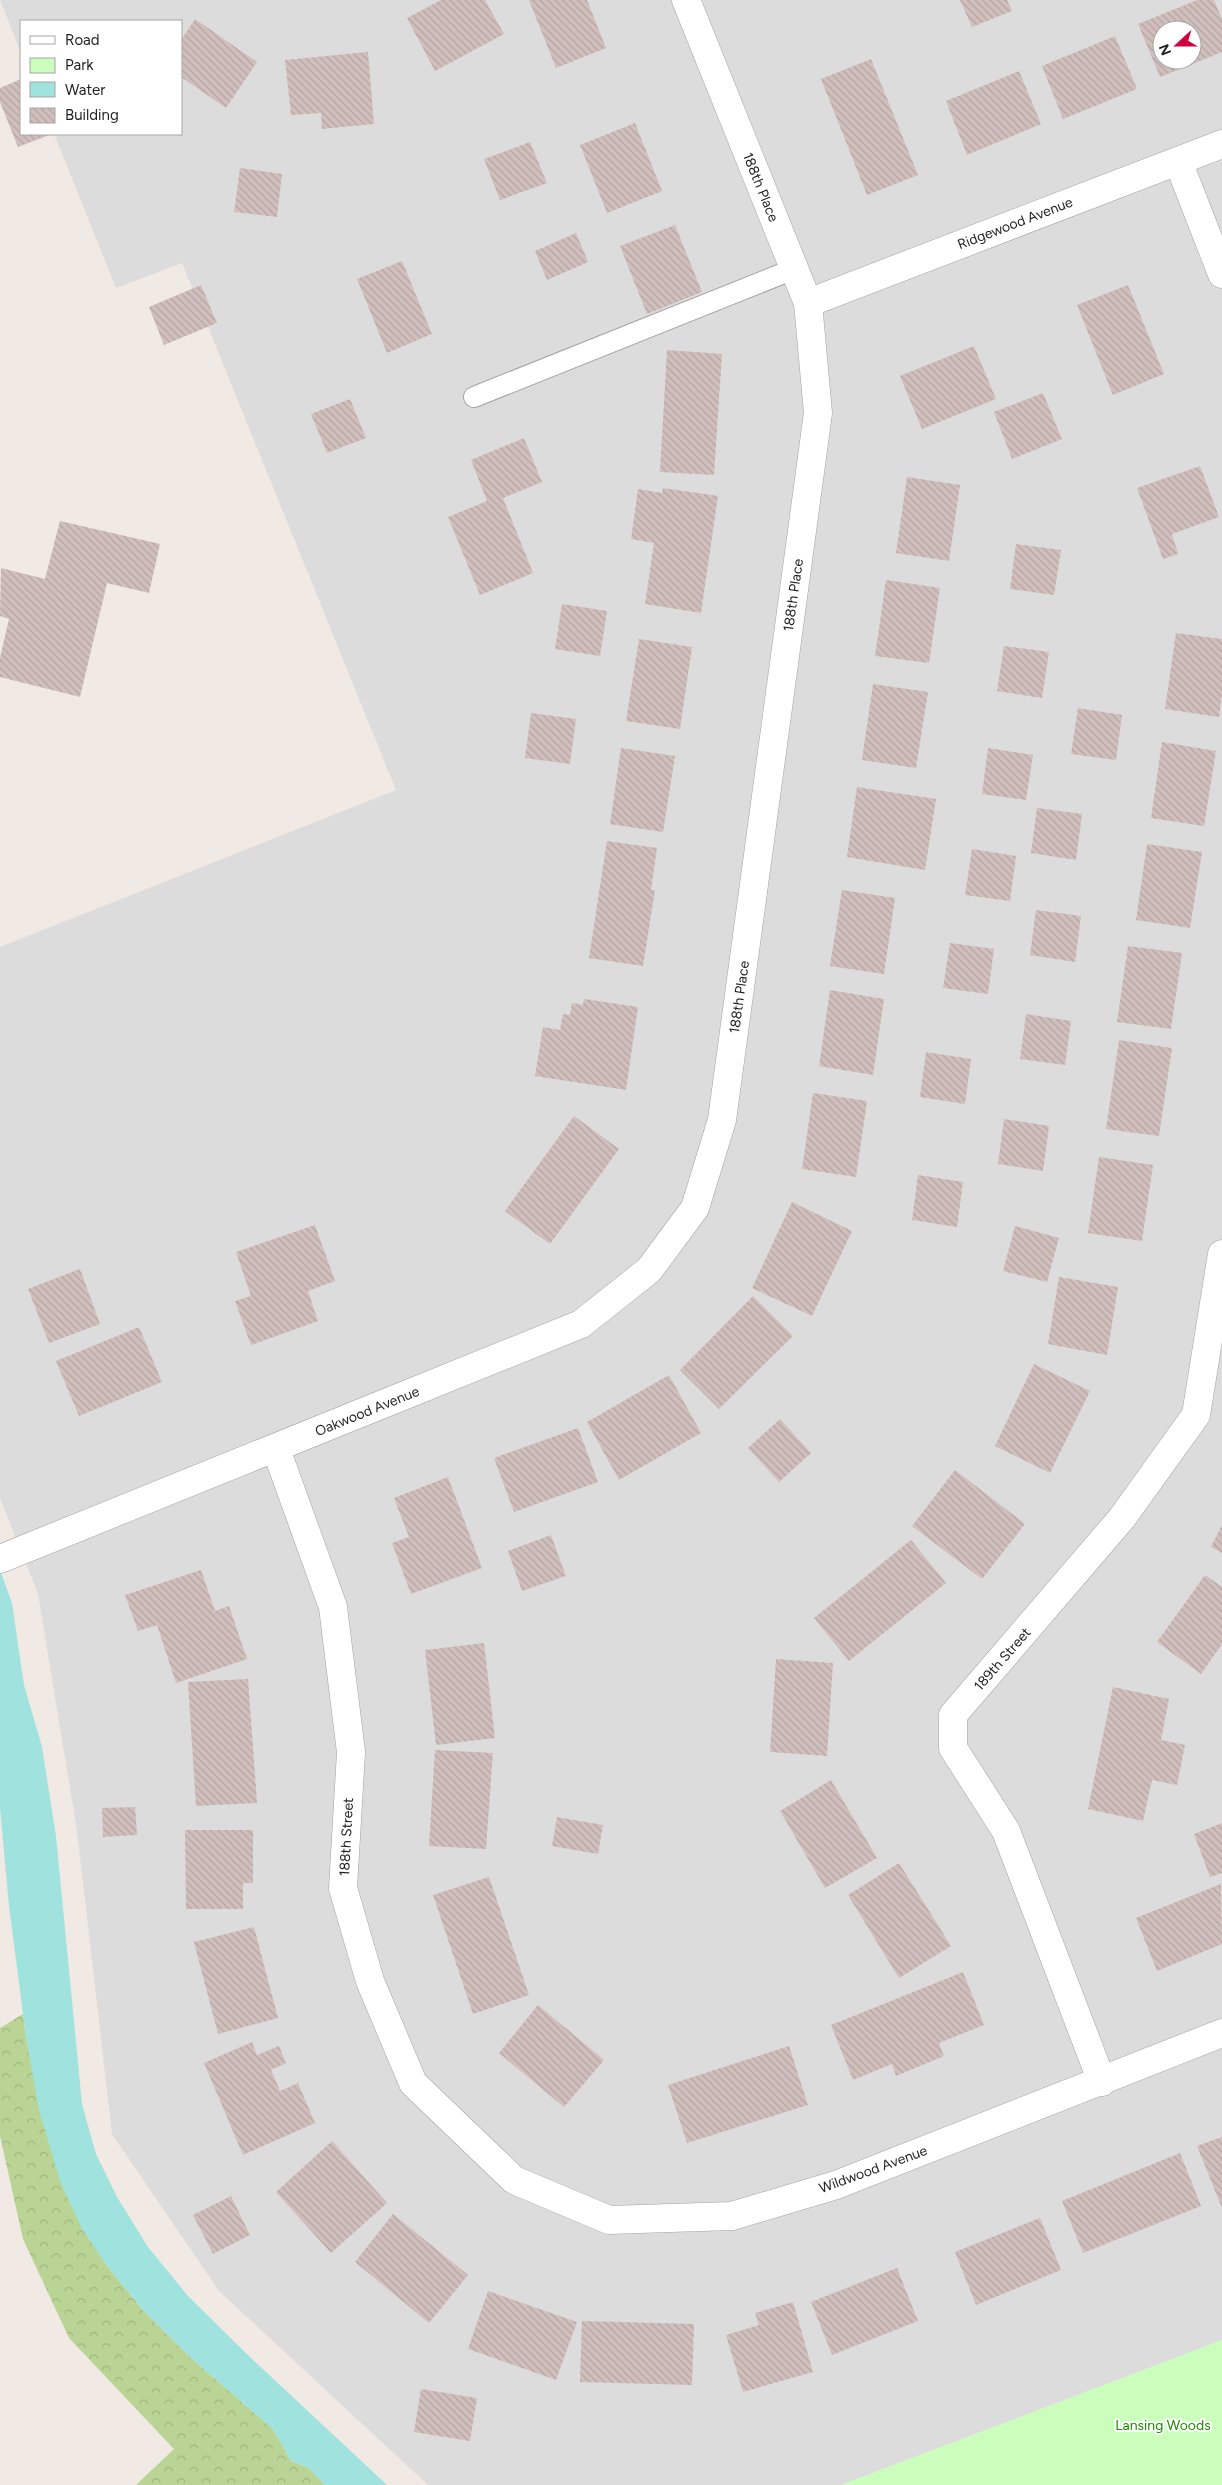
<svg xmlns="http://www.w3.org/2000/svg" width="1222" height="2485" viewBox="0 0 1222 2485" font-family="Figtree,sans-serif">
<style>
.residential{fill:#dddcdc;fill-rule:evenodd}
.forest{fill:url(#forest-crowns)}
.park{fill:#cbfebd}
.water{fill:#a0e2dd}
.building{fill:url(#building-back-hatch);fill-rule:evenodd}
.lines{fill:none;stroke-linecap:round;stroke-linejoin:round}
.service-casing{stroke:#a3a3a3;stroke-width:22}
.minor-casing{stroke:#a3a3a3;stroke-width:29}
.service{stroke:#fff;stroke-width:20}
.minor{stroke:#fff;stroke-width:28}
.labels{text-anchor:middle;stroke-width:4;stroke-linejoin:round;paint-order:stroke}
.street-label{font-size:14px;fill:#1f1f1f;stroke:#fff}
.park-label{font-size:14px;fill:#1e8801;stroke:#fff}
</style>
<defs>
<pattern id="forest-crowns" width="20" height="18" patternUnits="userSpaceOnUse" patternTransform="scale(1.25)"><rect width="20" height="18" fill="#bad495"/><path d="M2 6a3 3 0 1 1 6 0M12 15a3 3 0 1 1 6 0" fill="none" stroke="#9fb680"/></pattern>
<pattern id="building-back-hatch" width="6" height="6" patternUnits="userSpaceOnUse" patternTransform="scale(1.25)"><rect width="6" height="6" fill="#d1bfbd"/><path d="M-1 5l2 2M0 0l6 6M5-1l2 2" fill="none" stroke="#b3a4a2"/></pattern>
</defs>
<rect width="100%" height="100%" fill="#f1e9e4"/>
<path class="residential" d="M0,0H1222V2340L841,2485H428L219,2291L112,2134L77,1831L38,1594L0,1498V947L396,790L182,263L116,288L54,134H181V21H21V53ZM1162,30H1192V60H1162Z"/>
<path class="forest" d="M23,2014L27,2044L107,2266L142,2309L191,2358L273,2429L291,2461L309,2468L325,2485H136L174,2449L69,2338L23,2239L0,2136V2028Z"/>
<path class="park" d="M1222,2340V2485H841Z"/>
<path class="water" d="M0,1570L12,1603L24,1685L42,1747L56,1836L82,2104L96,2154L117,2197L148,2247L188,2296L251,2358L387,2485H325L309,2468L291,2461L273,2429L191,2358L142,2309L107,2266L82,2229L60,2181L39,2110L27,2044L9,1906L0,1808Z"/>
<path class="building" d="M441,0H485L504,34L435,71L407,18Z
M529,0H587L606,48L556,68Z
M960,0H1007L1012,11L972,27Z
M1197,0H1214L1222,19V52L1160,77L1138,24ZM1162,30H1192V60H1162Z
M195,19L257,62L226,108L181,77V40Z
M1115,36L1137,89L1063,119L1042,66Z
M368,52L374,124L322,129L321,113L291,115L285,60Z
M871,59L918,175L867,195L821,79Z
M1019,71L1041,124L967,155L946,101Z
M21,79V134H52L18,147L0,102V88Z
M635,123L662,191L607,213L580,145Z
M530,142L547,183L500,200L484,159Z
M240,168L282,174L277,217L234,212Z
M675,225L702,292L647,314L620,246Z
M576,233L588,262L547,280L535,251Z
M402,261L432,334L387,353L357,279Z
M201,285L217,323L164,345L149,307Z
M1128,285L1164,374L1113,395L1077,305Z
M974,346L996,399L922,429L900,376Z
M667,350L722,354L714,475L660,472Z
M1043,393L1062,439L1012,459L994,412Z
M350,399L366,438L327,453L311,414Z
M524,438L542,482L503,498L533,573L480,595L448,517L487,501L471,460Z
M1200,466L1219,517L1172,534L1178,554L1163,559L1137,488Z
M907,477L960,485L949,561L896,553Z
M663,488L718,496L701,613L645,604L654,543L631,539L638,489L662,493Z
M60,521L160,544L149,593L107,583L80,697L0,677V658L9,619L0,616L1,568L45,579Z
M1016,544L1061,550L1054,595L1010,589Z
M886,580L940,588L929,663L875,656Z
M562,604L607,611L600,656L555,649Z
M1176,633L1222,639V694L1219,717L1165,709Z
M639,639L692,647L680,729L626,721Z
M1004,646L1049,652L1042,698L997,691Z
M873,684L928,692L916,768L862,760Z
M1078,708L1122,715L1116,760L1071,754Z
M531,713L576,719L570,764L525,758Z
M1162,742L1216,751L1204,826L1151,818Z
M621,748L675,756L663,832L610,824Z
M988,748L1033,755L1026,800L982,794Z
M857,787L936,799L925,870L847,857Z
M1037,808L1082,814L1076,860L1031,853Z
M607,841L657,848L651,890H655L643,966L589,958Z
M1147,844L1202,852L1190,928L1136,920Z
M972,849L1016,856L1010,901L965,895Z
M842,890L895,898L884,974L830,966Z
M1036,910L1081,916L1075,962L1030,955Z
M950,943L994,949L988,994L943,988Z
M1128,946L1182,953L1171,1029L1117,1022Z
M830,990L884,999L873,1075L819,1066Z
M584,999L638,1007L626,1090L535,1076L543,1027L560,1030L563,1014L570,1015L572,1003L583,1005Z
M1026,1014L1071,1021L1065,1065L1020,1059Z
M1119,1040L1172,1048L1159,1136L1106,1129Z
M926,1052L971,1059L965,1104L920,1097Z
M813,1093L867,1101L856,1177L802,1169Z
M574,1116L619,1149L550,1244L505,1211Z
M1004,1119L1049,1126L1043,1171L998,1164Z
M1099,1157L1153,1165L1142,1241L1088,1233Z
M918,1175L963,1182L957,1227L912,1220Z
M792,1202L852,1231L812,1316L752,1288Z
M315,1225L335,1281L308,1291L318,1321L251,1345L235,1301L251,1296L236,1252Z
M1015,1226L1059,1238L1047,1282L1003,1271Z
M80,1269L100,1324L49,1343L28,1289Z
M1059,1277L1118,1287L1107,1355L1048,1344Z
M753,1296L793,1336L719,1409L680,1370Z
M139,1327L162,1382L79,1416L56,1361Z
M1034,1364L1090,1391L1050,1473L995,1446Z
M669,1375L701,1433L619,1480L587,1422Z
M780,1419L811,1453L779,1482L748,1448Z
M578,1428L598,1482L514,1512L494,1458Z
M955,1470L1025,1524L982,1579L912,1526Z
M448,1477L482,1568L411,1594L392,1543L409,1537L394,1498Z
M1222,1525V1553L1211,1547Z
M551,1535L566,1576L522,1591L508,1551Z
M911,1540L946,1583L849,1661L814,1618Z
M201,1570L215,1611L229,1606L247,1659L176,1683L157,1625L138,1631L125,1595Z
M1205,1575L1222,1587V1644L1201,1674L1157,1642Z
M484,1643L495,1738L436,1745L425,1650Z
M776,1659L833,1663L827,1756L770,1752Z
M248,1679L257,1803L196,1806L188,1682Z
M1113,1687L1169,1699L1161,1740L1185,1745L1177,1785L1152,1780L1143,1821L1088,1809Z
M435,1750L493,1753L486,1849L429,1846Z
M831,1780L877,1858L825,1888L780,1811Z
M135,1807L137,1835L103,1837L102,1808Z
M557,1817L603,1825L598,1854L552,1846Z
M1222,1823V1873L1210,1877L1194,1834Z
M185,1830H253V1883H243V1909H186Z
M899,1863L951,1946L899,1978L848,1895Z
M489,1877L529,1995L473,2014L433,1895Z
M1221,1884L1222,1944L1157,1971L1136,1918Z
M254,1927L278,2018L218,2034L194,1942Z
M963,1972L984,2025L939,2043L944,2056L896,2076L892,2064L853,2080L831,2025Z
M538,2005L604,2060L564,2107L499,2053Z
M252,2042L257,2055L279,2046L286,2063L271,2070L280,2091L298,2083L315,2123L243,2155L204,2063Z
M789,2046L808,2105L687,2143L668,2085Z
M1222,2137V2208L1197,2146Z
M332,2141L387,2203L331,2253L276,2192Z
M1180,2153L1201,2206L1083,2253L1062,2201Z
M231,2196L250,2235L213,2254L193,2215Z
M393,2214L468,2275L429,2323L355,2262Z
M1040,2218L1061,2270L976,2305L955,2252Z
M897,2268L918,2321L832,2355L811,2302Z
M488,2291L577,2322L556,2380L468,2349Z
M793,2302L813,2372L743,2392L726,2335L759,2325L755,2313Z
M582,2321L694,2324L692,2385L580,2382Z
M421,2389L477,2398L470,2441L414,2432Z"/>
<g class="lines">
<g class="service-casing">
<path id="service" d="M474,397L794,269"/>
</g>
<g class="minor-casing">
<path id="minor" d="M1178,161L1222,274
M808,303L1222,144
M276,1449L333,1607L351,1752L343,1888L370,1981L413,2083L514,2180L609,2220L732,2216L836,2185L1222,2033
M0,1559L581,1324L649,1270L695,1208L722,1120L818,413L808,303L686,0
M1102,2082L1006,1831L953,1748V1715L1122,1518L1196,1415L1222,1254"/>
</g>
<use href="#service" class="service"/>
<use href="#minor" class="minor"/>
</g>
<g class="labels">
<g class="street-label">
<text transform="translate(761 187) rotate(68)" y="5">188th Place</text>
<text transform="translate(1015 223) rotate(-21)" y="5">Ridgewood Avenue</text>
<text transform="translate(793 595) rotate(-82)" y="5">188th Place</text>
<text transform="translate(739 997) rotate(-82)" y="5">188th Place</text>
<text transform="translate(367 1411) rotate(-22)" y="5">Oakwood Avenue</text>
<text transform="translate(1002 1659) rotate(-49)" y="5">189th Street</text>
<text transform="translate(346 1837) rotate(-87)" y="5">188th Street</text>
<text transform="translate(873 2169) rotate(-20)" y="5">Wildwood Avenue</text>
</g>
<g class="park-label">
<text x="1163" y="2430">Lansing Woods</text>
</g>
</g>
<rect x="20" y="20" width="162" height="115" fill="#ffffff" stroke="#a5a5a5"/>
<rect x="30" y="36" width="25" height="8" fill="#ffffff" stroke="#a5a5a5"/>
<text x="65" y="45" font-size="15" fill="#1f1f1f">Road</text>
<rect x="30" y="58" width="25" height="15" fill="#cbfebd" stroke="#a5a5a5"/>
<text x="65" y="70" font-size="15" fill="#1f1f1f">Park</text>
<rect x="30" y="82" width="25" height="15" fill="#a0e2dd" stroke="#a5a5a5"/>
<text x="65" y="95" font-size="15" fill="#1f1f1f">Water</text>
<rect x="30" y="108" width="25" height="15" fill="url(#building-back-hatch)" stroke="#a5a5a5"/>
<text x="65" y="120" font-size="15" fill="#1f1f1f">Building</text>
<g transform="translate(1177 45) rotate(249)"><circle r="24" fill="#ffffff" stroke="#a5a5a5"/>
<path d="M0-4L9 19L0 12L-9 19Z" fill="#ce003e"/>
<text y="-8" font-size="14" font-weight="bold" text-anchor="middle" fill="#1f1f1f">N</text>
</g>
</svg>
